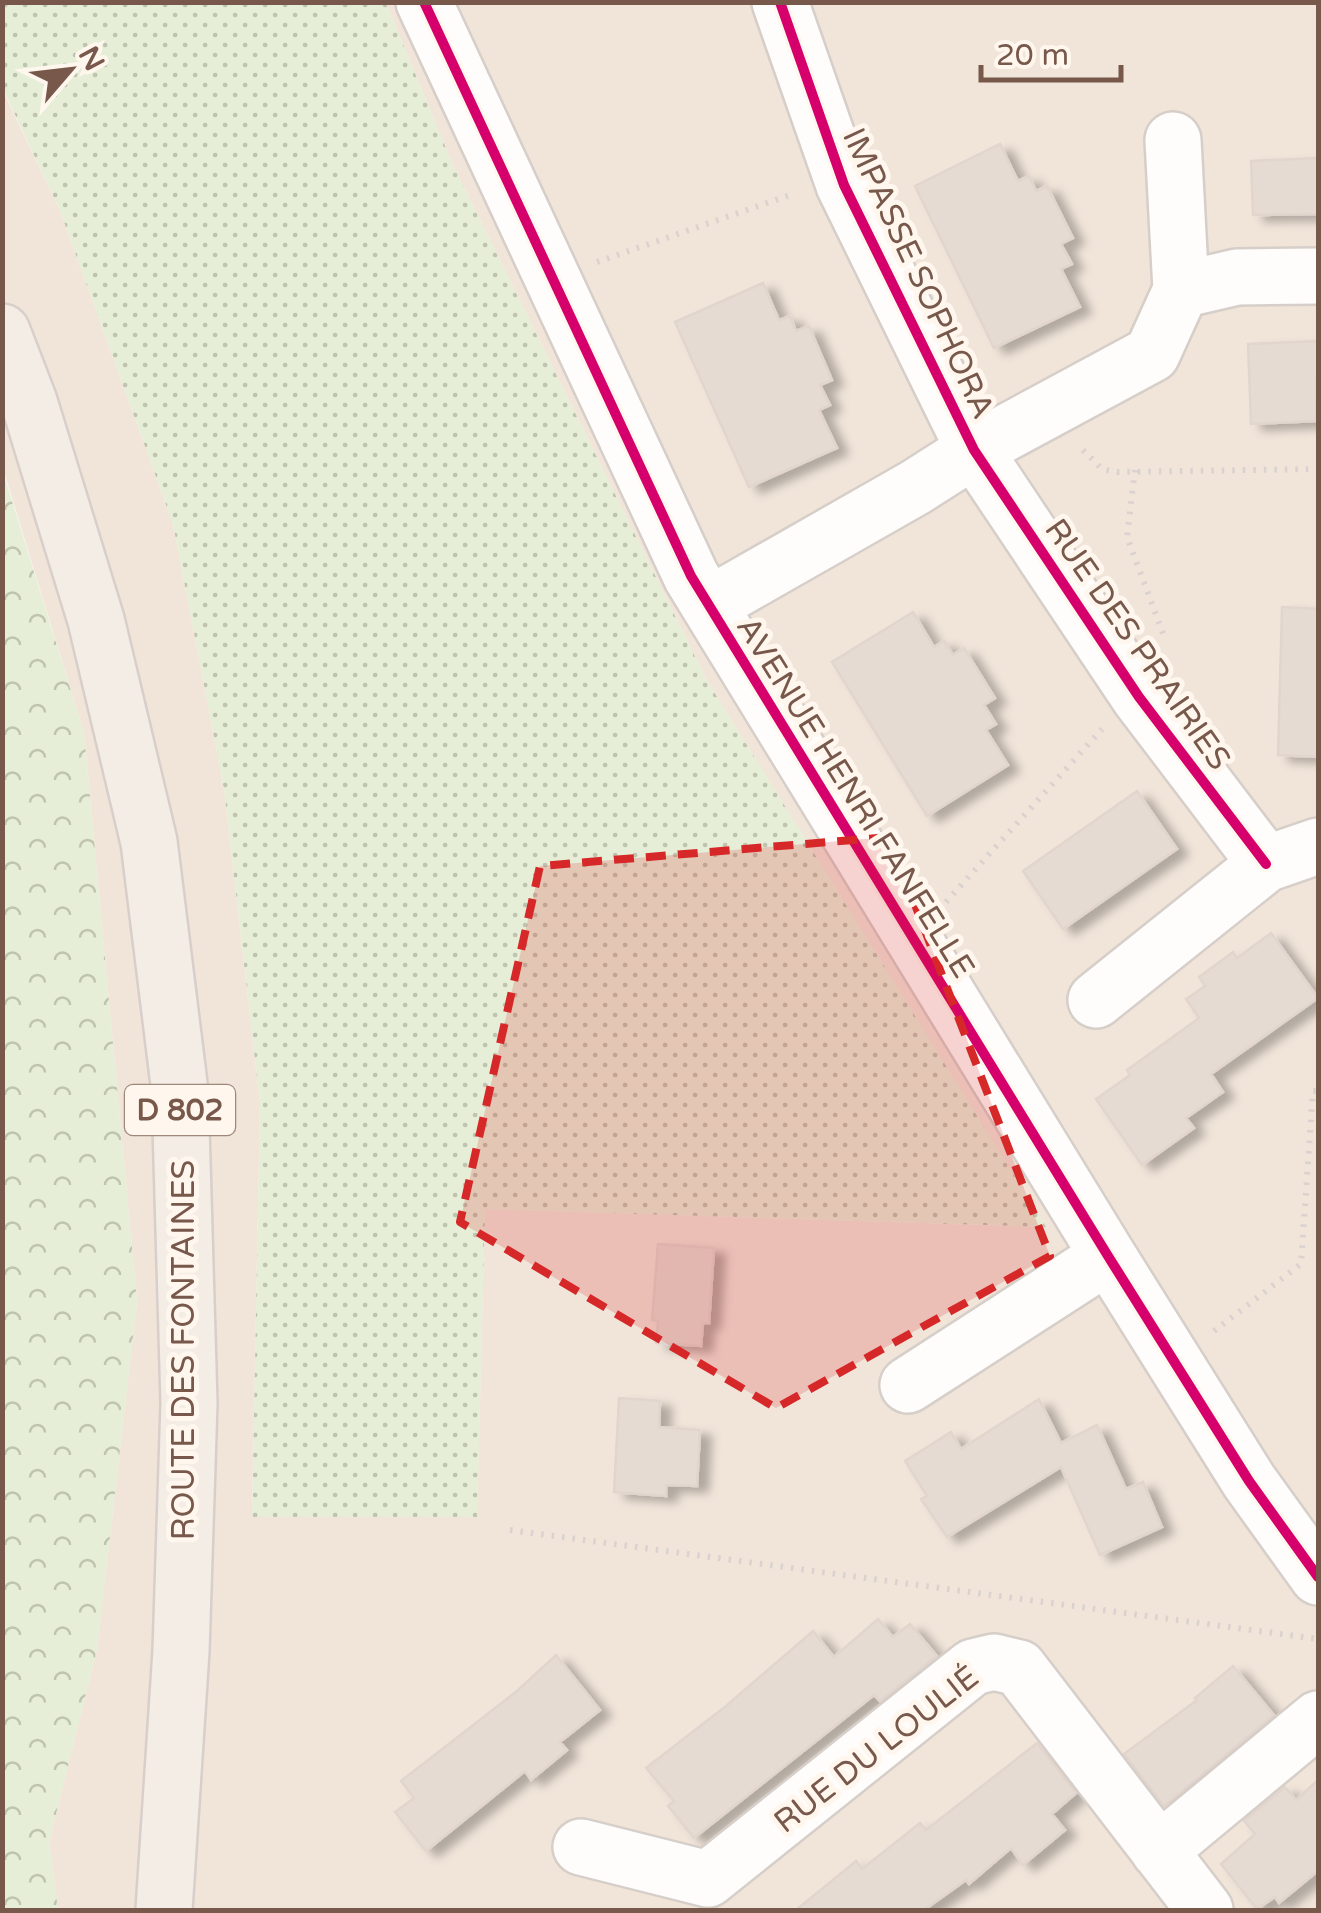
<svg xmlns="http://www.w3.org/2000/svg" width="1321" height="1913" viewBox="0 0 1321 1913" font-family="'Varela Round',sans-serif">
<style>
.residential{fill:#f1e5da}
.grass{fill:url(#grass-dots)}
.forest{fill:url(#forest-crowns)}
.building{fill:#e5dbd3;stroke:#e1d5ce;stroke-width:2.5;filter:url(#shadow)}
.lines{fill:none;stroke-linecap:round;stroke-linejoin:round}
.minor-casing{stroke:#d6cec8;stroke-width:60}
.major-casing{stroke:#d9cfca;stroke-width:60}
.path{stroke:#dad2ce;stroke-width:6;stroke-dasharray:2.5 8;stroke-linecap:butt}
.minor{stroke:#fefdfc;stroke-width:55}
.major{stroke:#f3ede6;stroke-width:55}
.cycleway-casing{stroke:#fff7ee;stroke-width:16}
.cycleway{stroke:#d6006c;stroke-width:10}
.marked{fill:#d62828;fill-opacity:0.2;stroke:#d62828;stroke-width:8;stroke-dasharray:20 12;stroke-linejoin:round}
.labels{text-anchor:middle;stroke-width:10;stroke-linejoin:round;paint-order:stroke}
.shield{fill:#fff7ee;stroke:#a0887c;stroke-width:2.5}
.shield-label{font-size:30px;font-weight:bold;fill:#77584b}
.street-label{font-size:32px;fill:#77584b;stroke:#fff7ee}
</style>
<defs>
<pattern id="grass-dots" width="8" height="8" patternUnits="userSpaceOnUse" patternTransform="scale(2.5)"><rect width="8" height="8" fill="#e6eed7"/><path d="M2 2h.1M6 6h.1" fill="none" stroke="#bfc4b0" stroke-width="1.8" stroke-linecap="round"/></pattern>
<pattern id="forest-crowns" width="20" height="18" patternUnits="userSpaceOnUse" patternTransform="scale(2.5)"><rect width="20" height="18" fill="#e6eed7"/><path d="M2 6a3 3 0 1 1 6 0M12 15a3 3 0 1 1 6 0" fill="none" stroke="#bfc4b0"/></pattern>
<filter id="shadow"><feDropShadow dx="11" dy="6" stdDeviation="5" flood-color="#0004"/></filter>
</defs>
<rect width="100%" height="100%" fill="#f8f2ec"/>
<path class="residential" d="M386,3H1318V1910H58L49,1842L97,1649L137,1302L84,733L3,468L2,89L60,211L173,524L224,789L260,1103L252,1517L477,1516L485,1209L1045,1227L706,679L452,163Z"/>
<path class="grass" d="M3,2L386,3L452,163L706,679L1046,1227L485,1209L477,1517H252L260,1103L224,789L173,524L60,211L3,89Z"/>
<path class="forest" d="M2,469L84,733L137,1302L97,1649L49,1842L58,1910H2Z"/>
<path class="building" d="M1000,144L1018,181L1029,176L1036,191L1047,186L1073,238L1061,244L1072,264L1061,269L1080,307L994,348L915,186Z
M1318,158V214L1253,215L1251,161Z
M763,283L779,320L790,316L796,331L809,326L832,380L820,385L830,405L819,410L837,448L749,487L675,322Z
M1318,341L1316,421L1251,424L1248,344Z
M1282,607L1318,609V757L1278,755Z
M913,612L934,647L944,641L953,655L964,648L995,698L984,705L996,724L986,730L1008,765L927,816L832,662Z
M1137,791L1177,849L1063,929L1023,871Z
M1271,933L1318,998L1211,1074L1223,1092L1186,1118L1194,1128L1142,1165L1096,1099L1130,1075L1127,1070L1199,1018L1186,999L1205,986L1199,977L1233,952L1237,958Z
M658,1244L714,1248L709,1323H703L701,1346L656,1343L658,1321L652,1320Z
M619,1398L660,1401L659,1427L700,1430L697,1486L666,1485V1496L614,1492Z
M1039,1399L1061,1443L1097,1425L1126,1489L1143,1482L1162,1527L1100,1555L1061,1467L947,1537L921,1499L927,1496L905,1461L951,1432L961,1449Z
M878,1619L893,1637L910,1624L937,1656L880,1701L874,1695L694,1838L668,1806L674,1801L646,1768L726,1706L813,1631L834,1657Z
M556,1655L600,1710L560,1742L567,1750L531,1780L525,1771L426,1851L395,1812L414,1798L401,1781L517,1691Z
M1233,1666L1274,1715L1164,1806L1124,1754L1197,1700L1195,1698Z
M1037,1743L1076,1793L1052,1814L1065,1830L1023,1865L1011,1848L969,1884L966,1880L924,1910H796L856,1861L862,1869L920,1823L926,1830Z
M1318,1780V1871L1279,1903L1275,1897L1257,1909L1221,1864L1255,1834L1244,1821L1285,1787L1296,1800Z"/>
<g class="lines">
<g class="minor-casing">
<path id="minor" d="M424,2L691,576L1108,1256L1249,1481L1318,1577
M780,2L844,185L974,450L1139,697L1266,864
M1181,290L1237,277L1318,276
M709,605L916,487L974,450L1152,354L1181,290L1173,140
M1096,1000L1266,864L1318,846
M908,1385L1108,1256
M581,1847L708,1879L973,1667L994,1662L1019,1668L1205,1910
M1159,1851L1318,1719"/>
</g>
<g class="major-casing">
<path id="major" d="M2,332L29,402L96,620L149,842L180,1092L189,1403L181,1651L164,1910"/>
</g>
<path class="path" d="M597,262L793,194
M1083,450L1102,469L1117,472L1318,469
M1135,470L1127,537L1164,636
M946,902L1102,729
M1214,1331L1301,1264L1313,1091H1318
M510,1530L1318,1639"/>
<use href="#minor" class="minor"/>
<use href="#major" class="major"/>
<g class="cycleway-casing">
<path id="cycleway" d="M424,2L691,576L1108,1256L1249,1481L1318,1577
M780,2L844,185L974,450L1139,697L1266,864"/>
</g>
<use href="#cycleway" class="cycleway"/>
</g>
<path class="marked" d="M889,837L1050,1256L776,1408L460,1222L540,866Z"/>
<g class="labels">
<rect class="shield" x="125" y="1085" width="110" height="50" rx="8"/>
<g class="shield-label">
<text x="180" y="1120">D 802</text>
</g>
<g class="street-label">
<text transform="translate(919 273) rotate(65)" y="11">IMPASSE SOPHORA</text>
<text transform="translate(1138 644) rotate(55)" y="11">RUE DES PRAIRIES</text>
<text transform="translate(856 797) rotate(58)" y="11">AVENUE HENRI FANFELLE</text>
<text transform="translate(183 1350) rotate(-90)" y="11">ROUTE DES FONTAINES</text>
<text transform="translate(876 1749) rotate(-38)" y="11">RUE DU LOULIÉ</text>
</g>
</g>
<rect width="1321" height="1913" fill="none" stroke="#77584b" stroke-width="10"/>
<g transform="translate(70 70) rotate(62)" stroke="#fff7ee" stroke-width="8" paint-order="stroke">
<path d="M0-8L18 38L0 25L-18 38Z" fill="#77584b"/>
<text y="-15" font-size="28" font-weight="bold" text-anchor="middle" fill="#77584b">N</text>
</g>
<path d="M981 65v15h140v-15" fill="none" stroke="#77584b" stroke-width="5"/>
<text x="996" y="65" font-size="30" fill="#77584b" stroke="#fff7ee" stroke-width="8" paint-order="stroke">20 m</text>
</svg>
